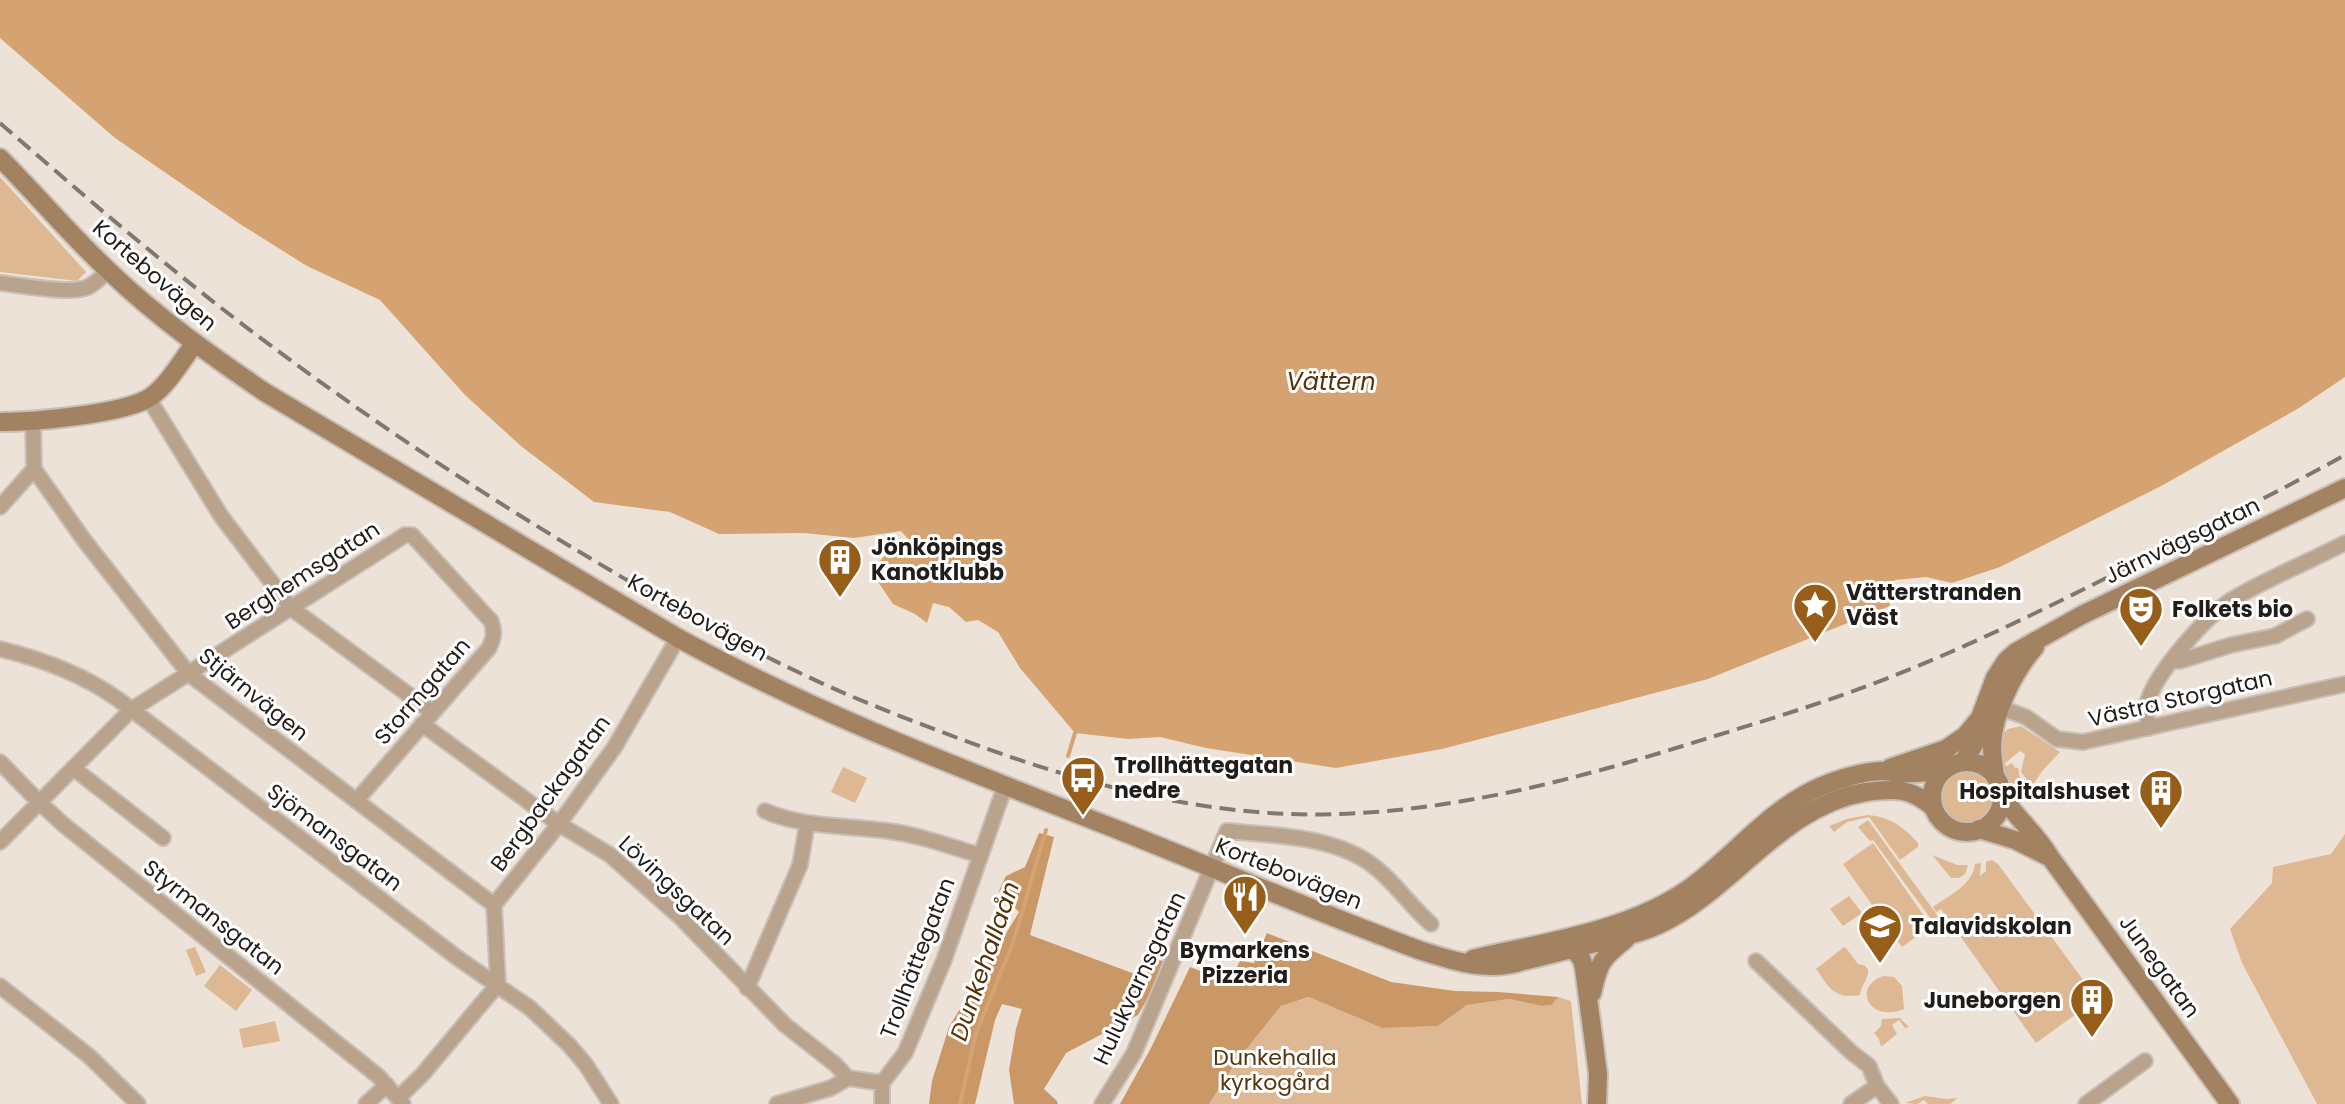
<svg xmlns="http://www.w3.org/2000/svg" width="2345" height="1104" viewBox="0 0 2345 1104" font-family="Poppins,sans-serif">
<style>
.green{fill:#deb893;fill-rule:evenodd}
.forest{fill:#c99866}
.water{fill:#d5a371}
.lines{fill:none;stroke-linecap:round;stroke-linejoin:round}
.stream{stroke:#d5a371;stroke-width:4}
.street-casing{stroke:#c8bfb6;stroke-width:18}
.secondary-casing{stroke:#c8bfb6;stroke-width:22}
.street{stroke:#b9a38d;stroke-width:14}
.secondary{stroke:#a38262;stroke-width:18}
.rail{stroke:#7f7872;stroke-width:4;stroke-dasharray:16 8;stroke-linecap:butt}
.labels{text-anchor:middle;stroke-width:6;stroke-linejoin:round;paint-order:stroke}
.street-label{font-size:22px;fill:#211d1a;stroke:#fff}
.poi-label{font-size:22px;font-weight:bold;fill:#211d1a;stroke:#fff;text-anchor:start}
.park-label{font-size:22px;fill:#58360e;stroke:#fff}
.water-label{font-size:24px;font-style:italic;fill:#55330b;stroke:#fff}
</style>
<rect width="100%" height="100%" fill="#ede2d8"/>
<path class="green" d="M0,177L86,272L77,281L0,272Z
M2021,726L2060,752L2043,770L2017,807L2013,800L2011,783L1999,760V738L2008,729ZM2020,751L2025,754L2021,772L2028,781L2027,783L2020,778L2018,768H2015L2012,763L2007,766L2004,764Z
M843,767L867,778L855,803L831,792Z
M1940 796a27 27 0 1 1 54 0a27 27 0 1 1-54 0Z
M1868,815C1890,817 1904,827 1918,843V847L1900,860L1869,817L1847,822L1834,832L1829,826L1847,819Z
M1868,820L1940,919L1934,923L1873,840L1870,841L1858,827Z
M2345,834V1104H2317L2242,963L2230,929L2272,883L2273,867L2331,854Z
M1873,843L1931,926L1902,947L1843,864Z
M1932,855L1957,865H1968L1965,874L1959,878H1951Z
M1992,860L1998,864L2097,999L2036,1043L1941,909L1936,912L1933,907C1948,896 1973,885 1975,864L1981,863L1980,876L1986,871V862Z
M1849,896L1862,913L1843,926L1830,909Z
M195,947L206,972L196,976L186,950Z
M1844,947L1846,948L1858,964L1864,965L1868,969C1869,979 1861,985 1860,995C1834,999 1830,989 1816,969Z
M220,965L252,990L236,1011L204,986Z
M1883,976L1894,977L1902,986L1904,1009C1872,1023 1850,989 1883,976Z
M1310,997L1382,1028L1438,1026L1467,1005L1509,999L1542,1006L1552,1005L1558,997L1571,1001L1582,1104H1209L1236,1062L1281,1006Z
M1900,1018L1909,1027L1905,1028L1899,1020L1892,1025L1897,1034L1881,1047L1879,1039L1874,1033L1881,1026L1882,1019Z
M275,1021L280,1041L243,1048L239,1029Z
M1925,1096L1947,1099L1958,1098L1950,1104H1928L1924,1100L1917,1104L1905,1103Z"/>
<path class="forest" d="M1039,833L1054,837L1030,935L1143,977L1159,960L1163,961L1166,966L1138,1015L1066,1053L1044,1089L1057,1101L1058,1104H1014L1009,1070L1016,1029L1022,1009L1002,1004L995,1020L975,1104H929L932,1081L949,1027L1019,912L999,891L1006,876L1025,867Z
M1267,933L1391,982L1455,991L1498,992L1558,997L1552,1005L1542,1006L1509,999L1467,1005L1438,1026L1382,1028L1309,997L1281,1006L1236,1062L1209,1104H1120L1151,1048L1190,967L1229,982L1240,961L1254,963Z"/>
<path class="water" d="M0,0H2345V377L2299,408L2163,485L2000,567L1952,583L1926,577L1895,580L1891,583L1888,592L1890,606L1708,679L1442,749L1336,768L1206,748L1160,737L1128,739L1075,733L1020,668L998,632L978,620L966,622L949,607L933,603L927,623L915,614L893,604L872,573L876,565L890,550H899L909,540L901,531L854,538L804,533L719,534L670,512L594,502L521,446L465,395L380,300L307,266L240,224L115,138L0,38Z"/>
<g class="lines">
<path class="stream" d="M1068,756L1075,733
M960,1104L976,1033L1013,943L1046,830"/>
<g class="street-casing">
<path id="street" d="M0,283C20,285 72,295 88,287C96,283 102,276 108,271
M149,399L221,516L291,608L432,712
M33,422L34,469L84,540L189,674L494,905
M0,507L34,469
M0,649C42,659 84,675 119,700L459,959L530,1008L569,1045L586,1065L611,1104
M2171,661H2180L2231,645L2275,636L2307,619
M1993,705L2026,717L2057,739L2083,742L2345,684
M422,724L559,824L610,855L681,918L785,1025L836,1065L848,1078
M2149,728C2148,720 2145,712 2147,704C2154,674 2207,615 2233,599C2269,578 2308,562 2345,543
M0,762L39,802L64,825L378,1076L403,1104
M73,768L163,838
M765,811C804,828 846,825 888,831C919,835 949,846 979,855
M0,842L131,710L405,535H412L491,621C495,632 494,637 489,648L356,801
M1756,961L1851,1052L1869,1066L1877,1086L1891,1104
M0,986L89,1056L138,1104
M747,988L800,865L807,824
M882,1083V1104
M398,1098L422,1075L498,984L494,905L559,824L614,748L678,638
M366,1104L387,1085
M777,1104L831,1088L848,1078L882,1083L905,1053L944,960L1005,786
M1102,1104L1134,1053L1227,831C1272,835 1329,836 1368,862C1392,878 1409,905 1431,924
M1851,1104L1877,1086
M2086,1104L2145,1061"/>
</g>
<g class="secondary-casing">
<path id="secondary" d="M0,158C38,196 72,237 111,273C158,318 213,357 266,393L678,638C820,716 971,772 1121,831C1221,871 1319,913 1419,950C1453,961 1489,973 1523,961C1549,955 1574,948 1600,942C1620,937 1640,934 1658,925C1734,890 1780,806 1866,792C1896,788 1911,788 1934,808
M0,422C32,422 128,414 152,396C170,382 182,360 195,343
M1963,762L1980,735V718L1995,678L2006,661L2016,652L2082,615L2345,488
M1932 797a35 35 0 1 1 70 0a35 35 0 1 1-70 0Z
M1890,768L1946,749L1965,736L1980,718
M1995,777C1994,767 1992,756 1992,745C1993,713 2014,671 2035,647
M2001,795C2016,818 2036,833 2050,857L2230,1104
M1979,829L2015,840L2047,856
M1574,949L1582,960L1584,968L1598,1074L1597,1104
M1473,959C1543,942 1626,932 1687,890C1733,858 1768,809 1822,786C1839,779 1862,772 1881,771C1889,771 1897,773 1905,773C1919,774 1933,771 1947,768
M1592,993C1599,962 1601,959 1626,939"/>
</g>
<use href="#street" class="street"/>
<use href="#secondary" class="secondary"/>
<path class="rail" d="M0,123C89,200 179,278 274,348C368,418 467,484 568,545C643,590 719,635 798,672C849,697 902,717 955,737C1077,783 1208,819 1339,814C1458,810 1573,780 1686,745C1740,728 1795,712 1848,693C1951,656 2050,607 2147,557C2213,524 2280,491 2345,455"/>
</g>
<defs>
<g id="building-pin" transform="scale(2.3)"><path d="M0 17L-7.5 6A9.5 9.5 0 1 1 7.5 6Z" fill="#975e1a" stroke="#fff"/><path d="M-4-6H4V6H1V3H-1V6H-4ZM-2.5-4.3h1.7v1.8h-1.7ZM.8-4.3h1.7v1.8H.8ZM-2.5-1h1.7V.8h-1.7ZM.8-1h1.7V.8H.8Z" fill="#fff"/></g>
<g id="sight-pin" transform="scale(2.3)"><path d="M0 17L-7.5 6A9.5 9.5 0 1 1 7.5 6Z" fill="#975e1a" stroke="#fff"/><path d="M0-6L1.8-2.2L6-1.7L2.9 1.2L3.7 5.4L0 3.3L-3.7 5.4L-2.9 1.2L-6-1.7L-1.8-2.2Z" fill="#fff"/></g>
<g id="theatre-pin" transform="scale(2.3)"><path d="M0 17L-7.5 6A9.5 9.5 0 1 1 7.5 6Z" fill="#975e1a" stroke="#fff"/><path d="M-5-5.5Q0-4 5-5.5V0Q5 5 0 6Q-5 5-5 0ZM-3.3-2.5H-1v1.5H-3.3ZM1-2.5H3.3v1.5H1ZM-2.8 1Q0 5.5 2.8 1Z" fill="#fff"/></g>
<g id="bus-pin" transform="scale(2.3)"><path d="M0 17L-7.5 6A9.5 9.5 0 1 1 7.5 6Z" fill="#975e1a" stroke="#fff"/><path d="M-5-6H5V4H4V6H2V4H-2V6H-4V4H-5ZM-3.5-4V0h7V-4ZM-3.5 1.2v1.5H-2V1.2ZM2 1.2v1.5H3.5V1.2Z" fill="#fff"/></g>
<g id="restaurant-pin" transform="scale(2.3)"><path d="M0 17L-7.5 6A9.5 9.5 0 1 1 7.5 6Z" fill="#975e1a" stroke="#fff"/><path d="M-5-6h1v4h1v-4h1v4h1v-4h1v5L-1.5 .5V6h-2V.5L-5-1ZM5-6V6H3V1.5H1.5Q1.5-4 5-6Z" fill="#fff"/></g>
<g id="school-pin" transform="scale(2.3)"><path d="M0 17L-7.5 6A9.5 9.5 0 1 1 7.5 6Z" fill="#975e1a" stroke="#fff"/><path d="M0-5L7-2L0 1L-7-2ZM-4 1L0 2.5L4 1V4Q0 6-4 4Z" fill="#fff"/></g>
</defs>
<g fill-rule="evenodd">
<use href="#building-pin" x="840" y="560"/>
<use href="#sight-pin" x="1815" y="605"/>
<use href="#theatre-pin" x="2141" y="609"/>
<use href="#bus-pin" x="1083" y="778"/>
<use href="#building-pin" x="2161" y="791"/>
<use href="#restaurant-pin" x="1245" y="897"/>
<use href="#school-pin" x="1880" y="926"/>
<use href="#building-pin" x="2092" y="1000"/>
</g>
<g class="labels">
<g class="street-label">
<text transform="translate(155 275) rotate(41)" y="8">Kortebovägen</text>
<text transform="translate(2182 540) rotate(-26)" y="8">Järnvägsgatan</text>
<text transform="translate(302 575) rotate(-33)" y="8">Berghemsgatan</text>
<text transform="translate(698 617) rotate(29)" y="8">Kortebovägen</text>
<text transform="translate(422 691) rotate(-49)" y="8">Stormgatan</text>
<text transform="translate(254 694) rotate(39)" y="8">Stjärnvägen</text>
<text transform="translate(2180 698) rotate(-13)" y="8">Västra Storgatan</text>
<text transform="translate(550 793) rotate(-54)" y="8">Bergbackagatan</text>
<text transform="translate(335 837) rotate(37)" y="8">Sjömansgatan</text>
<text transform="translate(1289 873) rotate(22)" y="8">Kortebovägen</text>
<text transform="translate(677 890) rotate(43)" y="8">Lövingsgatan</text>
<text transform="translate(214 917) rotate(38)" y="8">Styrmansgatan</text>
<text transform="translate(917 958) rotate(-69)" y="8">Trollhättegatan</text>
<text transform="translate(2160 966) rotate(54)" y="8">Junegatan</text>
<text transform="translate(1139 978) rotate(-65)" y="8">Hulukvarnsgatan</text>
</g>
<g class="poi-label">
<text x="871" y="555">Jönköpings<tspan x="871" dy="25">Kanotklubb</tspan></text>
<text x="1846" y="600">Vätterstranden<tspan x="1846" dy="25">Väst</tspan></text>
<text x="2172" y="617">Folkets bio</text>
<text x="1114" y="773">Trollhättegatan<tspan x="1114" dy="25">nedre</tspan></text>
<text x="2130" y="799" text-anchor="end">Hospitalshuset</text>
<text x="1911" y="934">Talavidskolan</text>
<text x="1245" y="958" text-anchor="middle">Bymarkens<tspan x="1245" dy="25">Pizzeria</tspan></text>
<text x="2061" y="1008" text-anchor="end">Juneborgen</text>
</g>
<g class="park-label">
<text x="1275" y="1065">Dunkehalla<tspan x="1275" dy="25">kyrkogård</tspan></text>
</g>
<g class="water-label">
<text x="1331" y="390">Vättern</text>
<text transform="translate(985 961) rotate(-71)" y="8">Dunkehallaån</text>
</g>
</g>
</svg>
